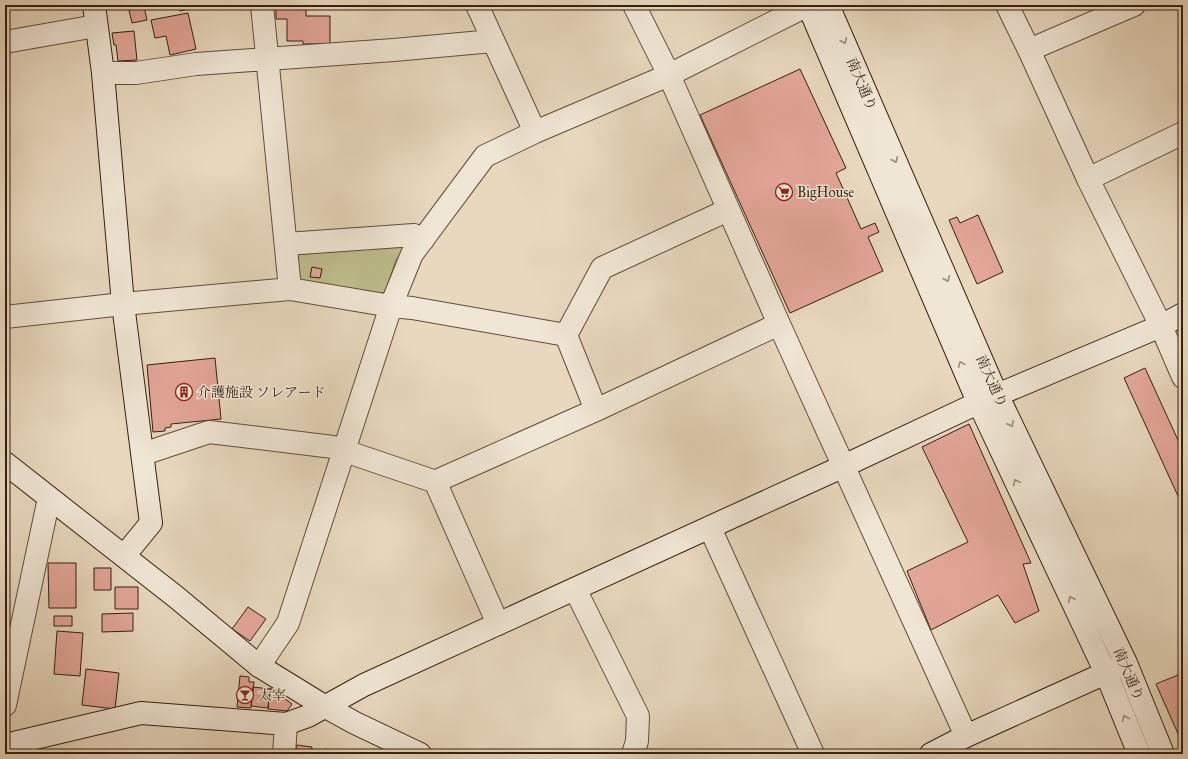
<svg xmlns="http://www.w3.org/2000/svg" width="1188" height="759" viewBox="0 0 1188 759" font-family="'IM FELL Great Primer','Noto Serif JP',serif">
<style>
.green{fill:#bdbc8c;stroke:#786e4e}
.building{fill:#e3a698;stroke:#341f0f}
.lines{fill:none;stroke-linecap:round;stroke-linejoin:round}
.street-casing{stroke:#614d3b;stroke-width:24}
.secondary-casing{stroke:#341f0f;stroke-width:24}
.street{stroke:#f0e6d5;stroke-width:22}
.secondary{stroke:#f0e6d5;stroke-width:22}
.oneway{stroke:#9b8c7c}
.labels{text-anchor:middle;stroke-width:3;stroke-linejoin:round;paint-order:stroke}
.street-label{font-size:14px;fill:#341f0f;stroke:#f0e6d5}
.poi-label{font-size:14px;fill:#341f0f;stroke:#f0e6d5;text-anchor:start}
</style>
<rect width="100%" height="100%" fill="#e8d8be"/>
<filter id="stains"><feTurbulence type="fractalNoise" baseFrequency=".005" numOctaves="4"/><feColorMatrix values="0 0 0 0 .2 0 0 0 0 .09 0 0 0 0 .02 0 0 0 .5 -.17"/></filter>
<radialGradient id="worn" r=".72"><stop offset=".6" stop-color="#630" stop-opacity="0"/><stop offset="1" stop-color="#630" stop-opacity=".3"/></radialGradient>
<path class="green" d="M404,241L406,246L396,260L385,292L381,293L303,282L297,275V255Z"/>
<path class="building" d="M178,5H207L180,11Z
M282,5H306V16H330V44H303V41H287V19H276V7H282Z
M144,7L147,20L132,23L129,10Z
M188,13L196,49L170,55L166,36L155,38L151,20Z
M134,31L137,60L118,61L116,45H114L112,33Z
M800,69L846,168L836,173L861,229L875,223L879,232L868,237L883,271L790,313L700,115Z
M978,215L1003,272L977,284L949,220L957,217L960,223Z
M312,267L322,269L320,278L310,277Z
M215,358L221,419L171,424V427L165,428V431L153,432L147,365Z
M1145,368L1183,451V507L1124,378Z
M969,424L1031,563L1023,564L1039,611L1015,623L998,595L931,630L907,571L968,542L922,447Z
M48,563H76V608H49Z
M94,568H111V590H94Z
M115,587H138V609H115Z
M248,607L266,619L250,641L232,629Z
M133,613V631L102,632V614Z
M54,616H72V626H54Z
M57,631L83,633L80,676L54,674Z
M86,669L119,673L115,709L82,705Z
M1183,673V745L1156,684Z
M240,676L249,677V682H254L251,708L237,707Z
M253,687L270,689L268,708L251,706Z
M270,688L292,704L287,711L268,709Z
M297,745L312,747L311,754H295Z
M325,749L340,751V754H325Z"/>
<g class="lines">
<g class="street-casing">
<path id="street" d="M262,5L290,289
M477,5L535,132
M634,5L669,75L779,324L966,736
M1007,5L1029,50L1088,179L1161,326L1183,377
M5,42L96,26
M1029,50L1134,5
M103,73H136L196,64L394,50L493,41
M1088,179L1183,133
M286,244L414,235L423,240
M5,317L123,304L290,289L391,306L412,308L566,335L596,410
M566,335L602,268L728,210
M143,454L209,432L333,447L439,483
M710,528L813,754
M575,589L638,716L637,741L633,754
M498,624L438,488L441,479L596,410L779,324
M259,666L288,623L391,306L412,254L485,156L535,132L669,75L808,5
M5,705L49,498
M284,754L286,724"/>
</g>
<g class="secondary-casing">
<path id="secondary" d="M94,5L103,73L123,304L151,523L124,556
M808,5L975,395L1106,673L1139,754
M828,5L993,386L1126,663L1163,754
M5,463L176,597L259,666L324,706L355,723L420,754
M5,745L141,713L286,724L308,716L364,685L833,471L978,403L1161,326L1183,314
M931,754L966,736L1119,667"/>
</g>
<use href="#street" class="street"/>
<use href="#secondary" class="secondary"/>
</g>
<defs><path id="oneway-chevron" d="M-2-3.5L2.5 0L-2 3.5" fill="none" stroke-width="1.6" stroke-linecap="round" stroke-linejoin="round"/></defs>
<g class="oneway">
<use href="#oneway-chevron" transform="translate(844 41) rotate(67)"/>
<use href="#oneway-chevron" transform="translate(895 160) rotate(67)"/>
<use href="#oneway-chevron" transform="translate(947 279) rotate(67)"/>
<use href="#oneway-chevron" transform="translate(961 364) rotate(-113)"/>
<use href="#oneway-chevron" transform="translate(1011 424) rotate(64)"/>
<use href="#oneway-chevron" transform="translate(1016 482) rotate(-115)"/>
<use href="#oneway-chevron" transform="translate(1071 599) rotate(-115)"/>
<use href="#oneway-chevron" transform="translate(1125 718) rotate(-112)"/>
</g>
<defs>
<g id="supermarket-ring" transform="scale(0.9)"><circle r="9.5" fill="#f0e6d5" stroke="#8f2418" stroke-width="1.5"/><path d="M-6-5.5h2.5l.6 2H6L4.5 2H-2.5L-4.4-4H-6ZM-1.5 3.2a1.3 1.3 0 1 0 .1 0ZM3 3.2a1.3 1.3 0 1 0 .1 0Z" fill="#8f2418"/></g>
<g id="building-ring" transform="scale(0.9)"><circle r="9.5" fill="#f0e6d5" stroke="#8f2418" stroke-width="1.5"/><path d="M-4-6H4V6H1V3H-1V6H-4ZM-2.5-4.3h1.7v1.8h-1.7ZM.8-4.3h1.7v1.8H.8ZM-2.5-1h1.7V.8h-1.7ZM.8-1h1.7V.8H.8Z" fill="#8f2418"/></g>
<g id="bar-ring" transform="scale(0.9)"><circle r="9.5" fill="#f0e6d5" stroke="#8f2418" stroke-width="1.5"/><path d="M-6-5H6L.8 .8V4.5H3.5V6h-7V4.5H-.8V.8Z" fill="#8f2418"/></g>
</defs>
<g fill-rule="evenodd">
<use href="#supermarket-ring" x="784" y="192"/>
<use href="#building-ring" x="184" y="392"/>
<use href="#bar-ring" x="245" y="695"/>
</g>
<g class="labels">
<g class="street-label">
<text transform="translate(862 84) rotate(67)" y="5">南大通り</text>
<text transform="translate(992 381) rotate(66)" y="5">南大通り</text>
<text transform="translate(1129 674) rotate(67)" y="5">南大通り</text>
</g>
<g class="poi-label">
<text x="797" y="197">BigHouse</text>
<text x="197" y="397">介護施設 ソレアード</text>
<text x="258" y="700">太宰</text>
</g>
</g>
<rect width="1188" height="759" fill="none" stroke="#e8d8be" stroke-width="20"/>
<rect x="6" y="6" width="1176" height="747" fill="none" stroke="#341f0f" stroke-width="2"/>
<rect x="10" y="10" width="1168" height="739" fill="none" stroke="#341f0f"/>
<rect width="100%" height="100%" filter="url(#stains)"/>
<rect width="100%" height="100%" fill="url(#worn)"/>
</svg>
